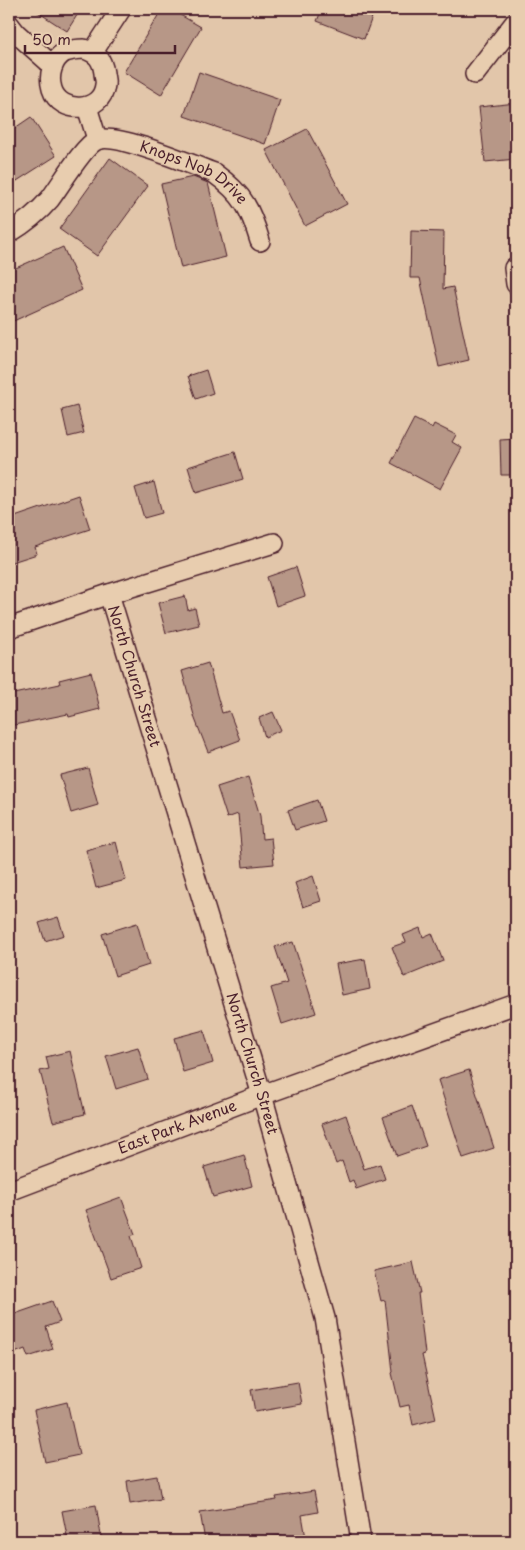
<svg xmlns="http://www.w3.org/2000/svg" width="525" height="1550" viewBox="0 0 525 1550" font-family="'Playpen Sans',sans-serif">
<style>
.building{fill:#b79787;stroke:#4a1f2b}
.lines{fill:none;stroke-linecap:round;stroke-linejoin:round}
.street-casing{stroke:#4a1f2b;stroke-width:22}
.street{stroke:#e8cdaf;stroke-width:19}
.labels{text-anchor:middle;stroke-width:4;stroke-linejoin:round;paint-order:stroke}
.street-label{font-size:15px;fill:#4a1f2b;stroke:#e8cdaf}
</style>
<rect width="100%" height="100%" fill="#e2c6aa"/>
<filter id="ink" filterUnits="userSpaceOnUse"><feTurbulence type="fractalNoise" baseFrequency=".02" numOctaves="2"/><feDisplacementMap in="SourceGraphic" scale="10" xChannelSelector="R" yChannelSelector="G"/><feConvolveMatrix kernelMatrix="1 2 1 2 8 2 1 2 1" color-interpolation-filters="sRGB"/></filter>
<g filter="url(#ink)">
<path class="building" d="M33,9H81L67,31Z
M162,9H170L201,27L161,95L124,72Z
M322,9H375L364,39L317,21Z
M199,72L280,100L265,144L184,116Z
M516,103V159L485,162L479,107Z
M31,117L56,156L9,186V132Z
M307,129L347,204L305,226L266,150Z
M110,158L148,186L97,256L59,229Z
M193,177L208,183L226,257L181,268L161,184Z
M411,231L444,232L443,289L453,287L469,360L439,367L420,278H410Z
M63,247L82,290L9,323V271Z
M206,370L213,393L196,399L188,376Z
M77,406L84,433L68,437L62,410Z
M414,419L432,428L434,424L456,435L452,442L462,448L440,489L391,463Z
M516,438V475H501L500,439Z
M235,452L243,479L196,493L188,467Z
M154,482L162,513L144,518L135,488Z
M79,495L90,529L35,547L37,554L9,563V519Z
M296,567L305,596L276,606L267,577Z
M185,596L188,610L195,608L199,625L166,633L158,603Z
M208,663L222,713L229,711L240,740L208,752L195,719L182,671Z
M91,672L100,709L69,717L68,714L9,726V695L60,684L59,680Z
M273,712L281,730L265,737L259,718Z
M88,768L98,805L71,813L60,775Z
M248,777L260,816L262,839L271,838L274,864L243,867L238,814L227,818L217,787Z
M317,800L324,821L295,830L288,810Z
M116,842L126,880L96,888L86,850Z
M313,876L321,901L303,907L295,883Z
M58,917L64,935L45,941L39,923Z
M137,923L149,965L115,976L102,934Z
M420,928L423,937L432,933L443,961L404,977L392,947L406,942L403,935Z
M293,942L316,1013L282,1024L271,988L287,983L275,947Z
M365,959L370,989L342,995L336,964Z
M204,1030L213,1063L183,1072L174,1038Z
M138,1047L148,1079L116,1089L106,1056Z
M70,1051L85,1114L53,1122L40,1071L49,1069L46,1057Z
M469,1070L494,1148L463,1158L438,1080Z
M412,1106L426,1146L397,1156L383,1117Z
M346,1115L364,1169L380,1164L385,1179L356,1189L353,1180L349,1182L342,1161L336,1164L322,1124Z
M244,1155L252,1186L213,1197L204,1167Z
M121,1197L135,1234L131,1236L141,1268L111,1278L86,1210Z
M413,1262L420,1293H418L425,1354L422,1355L436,1419L413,1425L409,1405L400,1407L392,1373L393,1372L385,1300L381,1301L374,1271Z
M52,1301L60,1322L46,1327L53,1349L28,1357L25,1349L9,1355V1316Z
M298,1382L302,1404L255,1412L251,1390Z
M67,1402L79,1455L45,1462L34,1410Z
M157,1476L161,1499L130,1504L127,1481Z
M314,1491L318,1512L302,1515L306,1538L283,1541L282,1535L245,1541H205L200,1512L277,1500L276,1497Z
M96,1505L102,1541H68L62,1511Z"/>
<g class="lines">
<g class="street-casing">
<g id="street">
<path d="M9,24L16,33L52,65"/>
<path d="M84,49C97,53 102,59 104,73C104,76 106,81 105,85C102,113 60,115 52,89C48,76 52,59 65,52C71,50 78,49 84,49Z"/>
<path d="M93,52L121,9"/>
<path d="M475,74L516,21"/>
<path d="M87,107L97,139"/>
<path id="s1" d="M9,233C24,224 38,213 50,199C60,186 84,145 97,140C115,132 193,165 214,173C225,181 238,192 245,204C252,215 256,228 260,241"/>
<path d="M514,268L516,284"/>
<path id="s2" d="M109,594L262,1095L325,1318L361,1541"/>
<path d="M9,628L109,594L274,543"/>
<path id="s3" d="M9,1191L262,1095L516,1004"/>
</g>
</g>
<use href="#street" class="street"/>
</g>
</g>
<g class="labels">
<g class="street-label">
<text dy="5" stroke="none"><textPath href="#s1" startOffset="234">Knops Nob Drive</textPath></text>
<text dy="5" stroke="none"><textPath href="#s2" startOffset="86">North Church Street</textPath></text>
<text dy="5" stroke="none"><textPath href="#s2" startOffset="491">North Church Street</textPath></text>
<text dy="5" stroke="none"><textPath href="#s3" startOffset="180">East Park Avenue</textPath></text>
</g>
</g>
<rect width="525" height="1550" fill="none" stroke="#e8cdaf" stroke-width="30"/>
<rect x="15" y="15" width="495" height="1520" fill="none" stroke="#4a1f2b" stroke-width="2" filter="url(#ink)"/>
<path d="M25 45v8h150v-8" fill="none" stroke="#4a1f2b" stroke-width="2.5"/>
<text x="32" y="45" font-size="15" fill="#4a1f2b" stroke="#e8cdaf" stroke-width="4" paint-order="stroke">50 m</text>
</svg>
